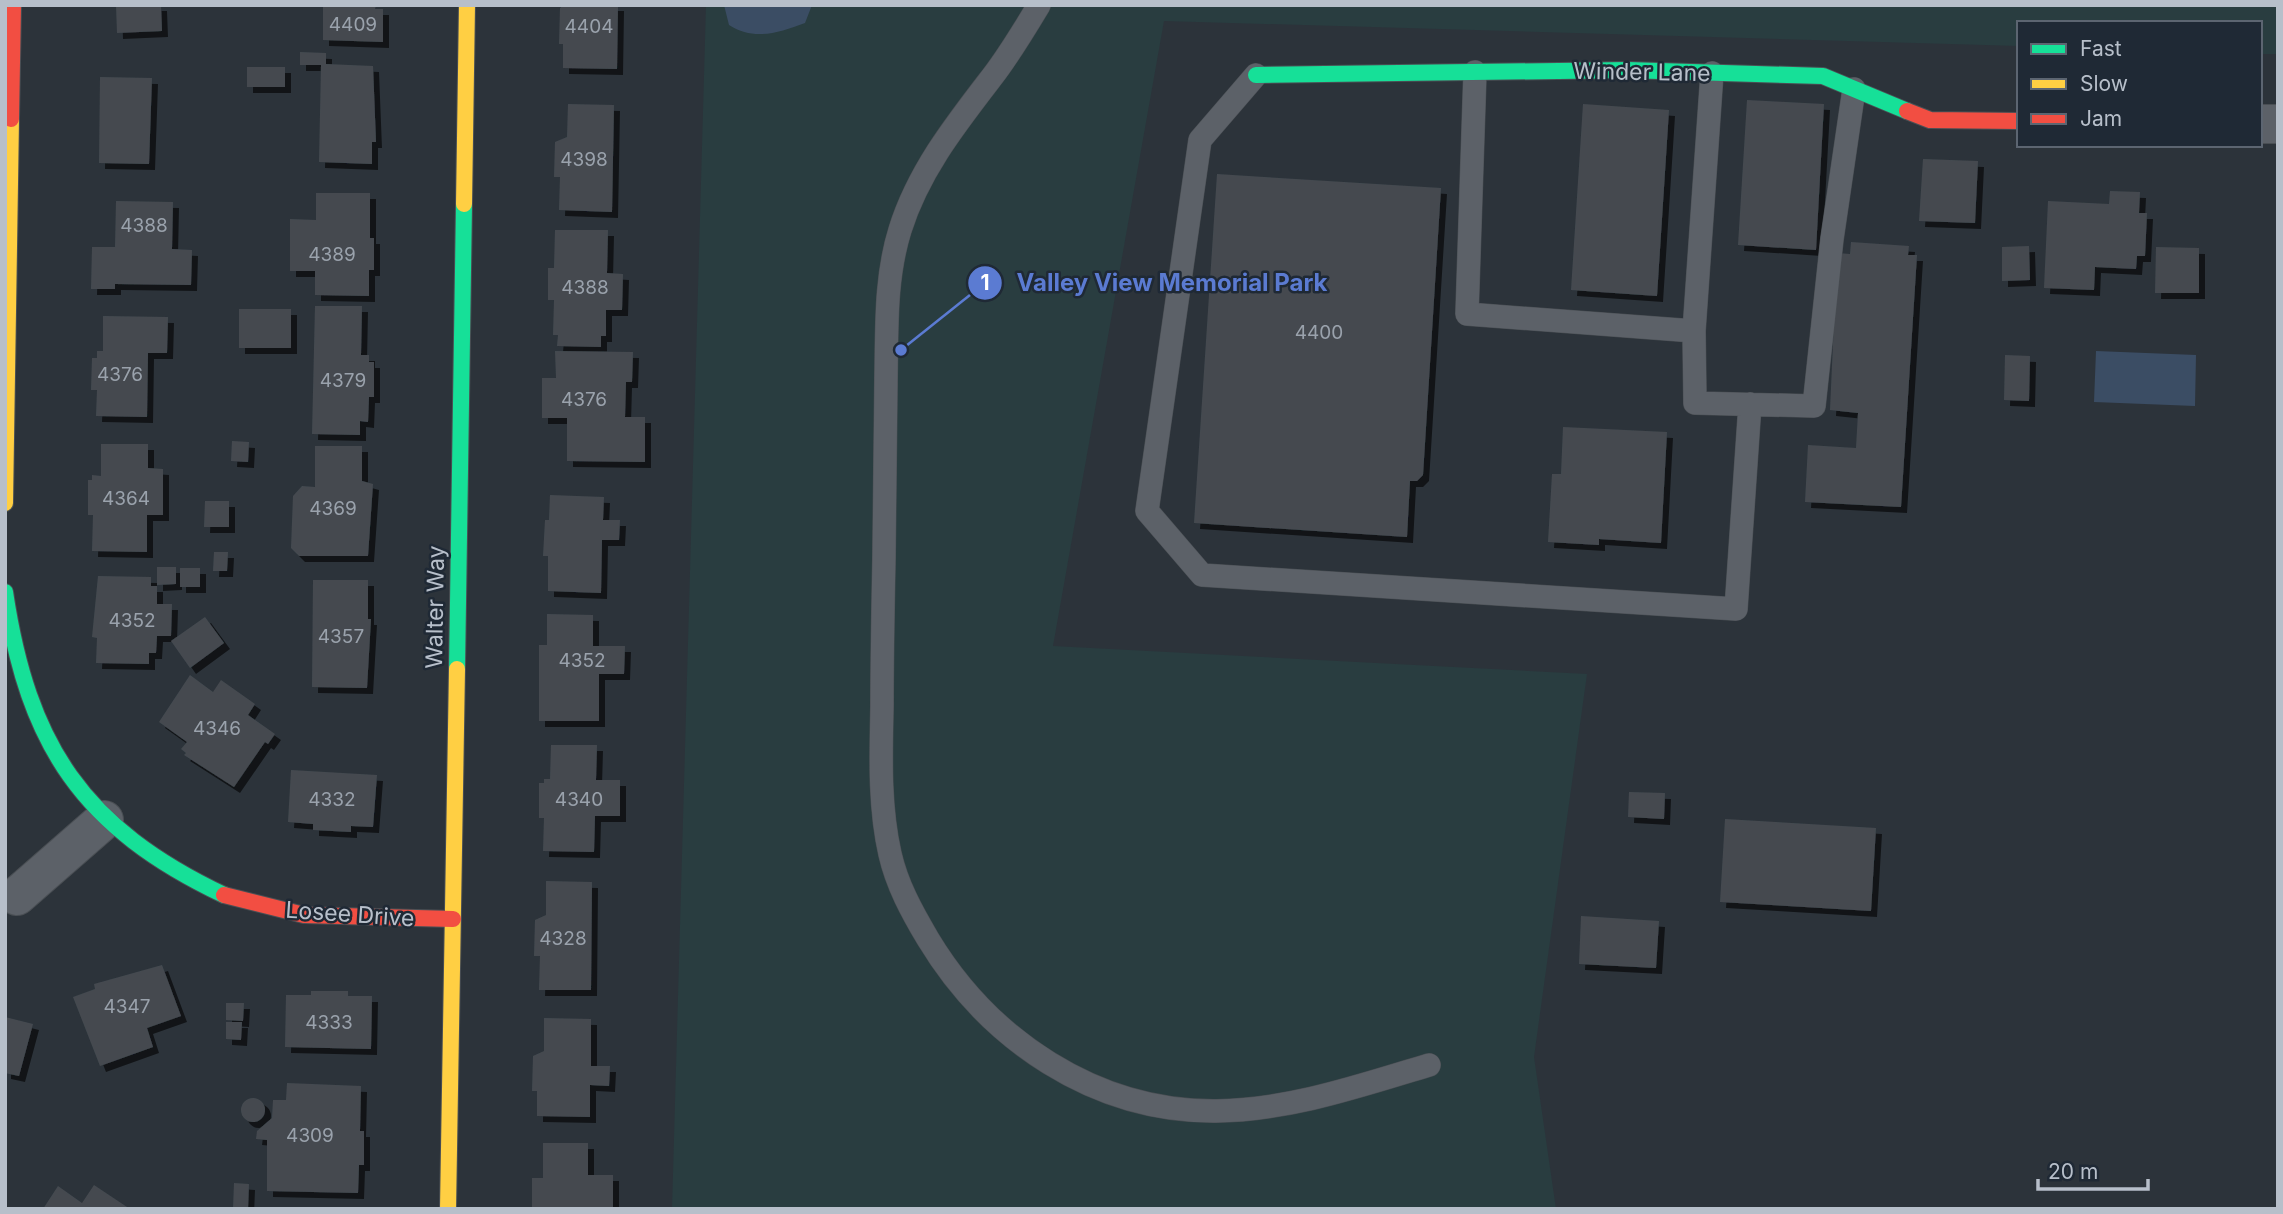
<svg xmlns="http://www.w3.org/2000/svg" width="2283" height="1214" viewBox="0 0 2283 1214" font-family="Inter,sans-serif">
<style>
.green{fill:#293d40}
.water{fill:#3b4d64}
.building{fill:#444a50;filter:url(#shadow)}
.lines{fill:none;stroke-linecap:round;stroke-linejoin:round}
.lane-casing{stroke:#4a4f54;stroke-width:24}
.street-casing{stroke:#4a4f54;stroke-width:40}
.fast-casing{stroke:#4a4f54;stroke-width:18}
.slow-casing{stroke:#4a4f54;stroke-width:18}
.jam-casing{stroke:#4a4f54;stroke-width:18}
.lane{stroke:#5c6168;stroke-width:23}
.street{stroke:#5c6168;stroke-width:38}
.fast{stroke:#16e098;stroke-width:16}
.slow{stroke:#ffcf43;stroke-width:16}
.jam{stroke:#f24e42;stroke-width:16}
.labels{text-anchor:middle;stroke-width:5;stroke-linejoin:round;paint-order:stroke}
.number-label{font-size:19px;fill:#9aa2ac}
.street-label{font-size:23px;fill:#b7bfca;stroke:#1f2935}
.leader{fill:none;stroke:#5b7bd2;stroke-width:2.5}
.callout-dot{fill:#5b7bd2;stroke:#1f2935;stroke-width:2.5}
.mark-label{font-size:21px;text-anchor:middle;font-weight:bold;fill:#fff}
.callout-label{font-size:24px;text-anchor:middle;font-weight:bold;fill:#5b7bd2;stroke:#1f2935;stroke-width:5;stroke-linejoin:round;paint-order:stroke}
</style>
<defs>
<filter id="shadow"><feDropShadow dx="6" dy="6" stdDeviation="0" flood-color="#0009"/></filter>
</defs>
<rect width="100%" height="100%" fill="#2c333a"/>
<path class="green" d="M706,5H2278V54H2260V23H2019V46L1164,21L1053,646L1587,674L1534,1057L1556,1209H672Z"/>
<path class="water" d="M724,5H812L805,23C778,33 754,41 729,25Z
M2096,351L2196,355L2195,406L2094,402Z"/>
<path class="building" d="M116,5H161L162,31L117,33Z
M323,5H376L375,9H383V42L323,40Z
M564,5H618L617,69L563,68V44H559L560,8Z
M300,52L326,53V64L373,66L376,142H372V164L319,162L321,65H300Z
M247,67H285V87H247Z
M100,77L152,78L149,164L99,163Z
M1747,100L1824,104L1816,250L1738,245Z
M568,104L614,105L612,212L559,210L560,177H554L555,142L567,137Z
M1583,104L1669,110L1657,296L1571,290Z
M1923,159L1978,161L1975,223L1919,221Z
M1217,174L1441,188L1423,475L1417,481H1410L1407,537L1194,523Z
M2110,191L2140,192L2139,213H2147L2145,256H2137L2136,269L2095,267L2094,290L2044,288L2048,201L2109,204Z
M316,193H370V238H374V270H369V296L315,295V271H290V219L316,220Z
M116,201L173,202L172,249L192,250L191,285L115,284V289H91L92,247H115Z
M555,230H608L607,273L623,274L622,310H606V336H601V347L557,346L558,335H553L554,300H548V268H554Z
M1851,242L1909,246L1908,255H1917L1901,507L1805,502L1808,445L1856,448L1858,413L1830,410L1837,253L1850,254Z
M2029,246L2030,280L2002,281V247Z
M2156,247L2199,248V293H2155Z
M315,306H362L361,355H369V362H374V397H369L368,422L360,421V435L312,434Z
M239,309H291V348H239Z
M103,316L168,317L167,353H148L147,417L96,416L97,390H91L92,358H97V351H103Z
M555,351L633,352L632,382H626L625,417H645V462L567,461V418H542V378H556Z
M2005,355L2030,356L2029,401L2004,400Z
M1563,427L1667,432L1661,543L1599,539V545L1548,542L1552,474H1561Z
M232,441L249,442L248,462L231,461Z
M101,444H148V468L163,469V515H147V552L92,551L93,515H88V480H92V475L101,476Z
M315,446H362V481L373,484L368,556H299L291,548L293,496L302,486L315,487Z
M550,495L604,497L603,520H620L619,540H602L601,593L548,591V556H543L545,520H549Z
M205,501H229V527H204Z
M214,552H228L227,571H213Z
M157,567H176V584L157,585Z
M180,568H200V587H180Z
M98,576L151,577V586H157V604H172L171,636H157L156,653H149V664L96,663L97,638L92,637Z
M313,580H368V619H371L367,688L312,687Z
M547,614L593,615V646H625L624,674H599V721H539V645H547Z
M205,617L224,643L190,668L171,641Z
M190,675L213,692L221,680L255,704L248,715L275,734L268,744L265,742L234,787L184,755L186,753L181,749L187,742L159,722Z
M551,745H597L596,780H620V816H595L594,852L543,851L544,818H539V783H544V779H550Z
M291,770L377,775L373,827L351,826V832L313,830V824L288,822Z
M1629,792L1665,793L1664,819L1628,817Z
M1725,819L1876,828L1871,911L1720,902Z
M546,881L592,882L591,990H539L540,956H534L535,920L546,915Z
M1581,916L1659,921L1656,968L1579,964Z
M162,965L181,1016L147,1028L153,1047L100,1066L73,997L95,989L94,984Z
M311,991H348V996H372L371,1049L285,1047L286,995H311Z
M226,1003H244L243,1021L226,1020Z
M5,1017L33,1024L19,1076L5,1073Z
M544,1018L591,1019V1066H610L609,1086L590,1085V1117L537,1116V1091H532L533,1056L544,1051Z
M226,1022H242L241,1040L226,1039Z
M287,1083L361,1086L360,1131H364V1165H359L358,1193L267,1191V1140L256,1139L257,1131L272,1118L273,1100H286Z
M241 1110a12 12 0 1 1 24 0a12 12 0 1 1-24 0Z
M543,1143H588V1175H613V1209H532V1178H543Z
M234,1183L249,1184L248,1209H233Z
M94,1185L127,1207L126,1209H43L58,1186L82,1203Z"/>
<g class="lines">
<g class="lane-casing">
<path id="lane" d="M1039,5C1024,30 1009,55 992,77C955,125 918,172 900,230C885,278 887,328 886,378C885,437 885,497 884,557C883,607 882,656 882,706C881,755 879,806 890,854C897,885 912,912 928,939C989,1040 1095,1112 1216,1111C1290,1110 1359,1086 1429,1065
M1475,72L1467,314L1694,331L1712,73
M1256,75L1200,140L1147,511L1202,575L1736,609L1750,404
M1694,331L1695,403L1814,406L1832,239L1854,89"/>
</g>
<g class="street-casing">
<path id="street" d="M2260,124H2278
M17,896L104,820"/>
</g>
<g class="fast-casing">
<path id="fast" d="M1256,75L1627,70L1823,76L1907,111
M5,592C28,746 83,828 224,895
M457,669L464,204"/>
</g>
<g class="slow-casing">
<path id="slow" d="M464,204L467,5
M5,503L11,119
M448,1209L457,669"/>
</g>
<g class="jam-casing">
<path id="jam" d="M1907,111L1930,120L2019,121
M11,119L13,5
M224,895L304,915L453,919"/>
</g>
<use href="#lane" class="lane"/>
<use href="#street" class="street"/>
<use href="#fast" class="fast"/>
<use href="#slow" class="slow"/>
<use href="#jam" class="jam"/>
</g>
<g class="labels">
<g class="number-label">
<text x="353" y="31">4409</text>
<text x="589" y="33">4404</text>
<text x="584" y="166">4398</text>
<text x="144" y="232">4388</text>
<text x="332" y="261">4389</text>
<text x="585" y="294">4388</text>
<text x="1319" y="339">4400</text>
<text x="120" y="381">4376</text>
<text x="343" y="387">4379</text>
<text x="584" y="406">4376</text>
<text x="126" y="505">4364</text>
<text x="333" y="515">4369</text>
<text x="132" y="627">4352</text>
<text x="341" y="643">4357</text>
<text x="582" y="667">4352</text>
<text x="217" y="735">4346</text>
<text x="332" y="806">4332</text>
<text x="579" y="806">4340</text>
<text x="563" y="945">4328</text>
<text x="127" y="1013">4347</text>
<text x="329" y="1029">4333</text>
<text x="310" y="1142">4309</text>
</g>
<g class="street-label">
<text transform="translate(1642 72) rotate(1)" y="8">Winder Lane</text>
<text transform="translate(435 607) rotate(-89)" y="8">Walter Way</text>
<text transform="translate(350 914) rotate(4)" y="8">Losee Drive</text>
</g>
</g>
<path class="leader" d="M901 350L985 283"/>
<g class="callout-dot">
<circle cx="901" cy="350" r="7"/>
<circle cx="985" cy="283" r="18"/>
</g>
<g class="mark-label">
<text x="985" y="290">1</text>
</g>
<g class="callout-label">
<text x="1172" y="291">Valley View Memorial Park</text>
</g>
<rect width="2283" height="1214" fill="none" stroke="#b7bfca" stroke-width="14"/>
<rect x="2017" y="21" width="245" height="126" fill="#1f2935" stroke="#5c6571" stroke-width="2"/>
<rect x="2031" y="44" width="35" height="10" fill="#16e098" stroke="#5c6571" stroke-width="2"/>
<text x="2080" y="56" font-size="21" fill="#b7bfca">Fast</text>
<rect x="2031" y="79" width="35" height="10" fill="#ffcf43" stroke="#5c6571" stroke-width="2"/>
<text x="2080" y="91" font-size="21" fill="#b7bfca">Slow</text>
<rect x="2031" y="114" width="35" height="10" fill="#f24e42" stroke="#5c6571" stroke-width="2"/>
<text x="2080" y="126" font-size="21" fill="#b7bfca">Jam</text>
<path d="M2038 1179v10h110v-10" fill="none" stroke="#b7bfca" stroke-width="3.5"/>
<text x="2048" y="1179" font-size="21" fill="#b7bfca" stroke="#1f2935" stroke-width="5" paint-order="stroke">20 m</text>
</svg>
